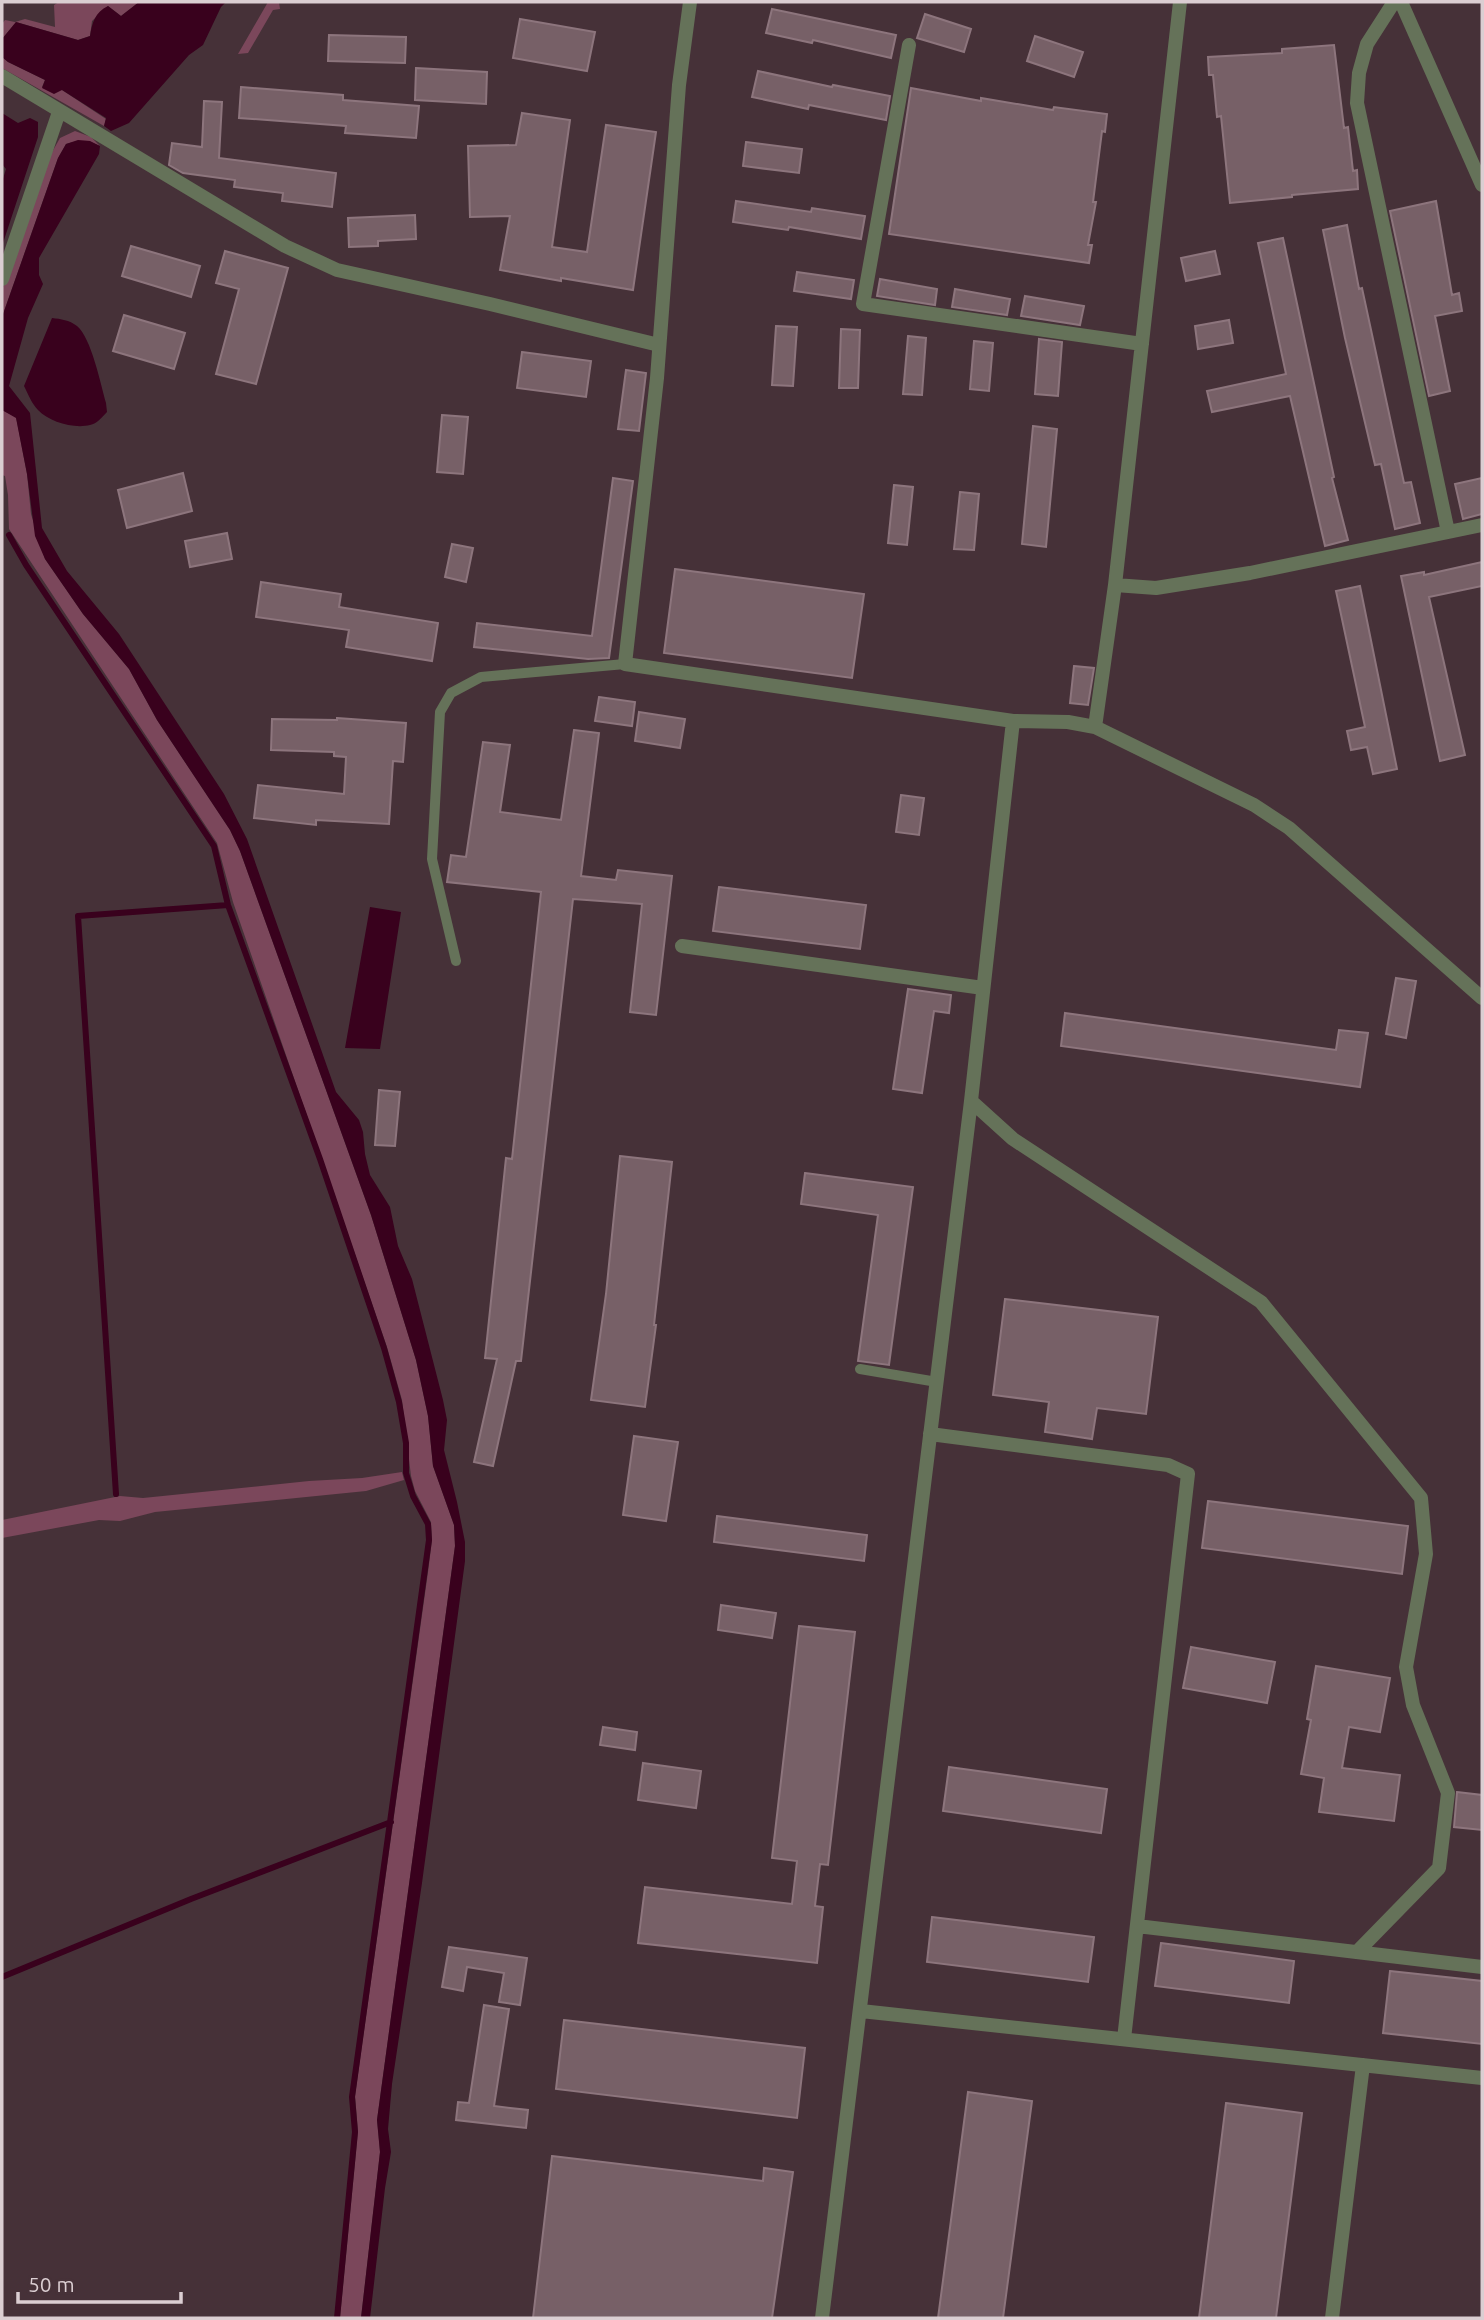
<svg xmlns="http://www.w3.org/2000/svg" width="1484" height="2320" viewBox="0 0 1484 2320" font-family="Ubuntu,sans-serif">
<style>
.green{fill:#7b475b}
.water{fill:#39011d}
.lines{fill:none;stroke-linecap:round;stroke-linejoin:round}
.stream{stroke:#39011d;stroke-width:6}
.building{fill:#776067;stroke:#8d757d;stroke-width:2}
.service{stroke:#657259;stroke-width:10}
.minor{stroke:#657259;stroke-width:14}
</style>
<rect width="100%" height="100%" fill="#463138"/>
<path class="green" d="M59,2H139L121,16L108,6L92,21L90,36L78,40L16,22L2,39V24L5,20L15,22L25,19L55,27L54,5Z
M268,2H279L280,9L273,10L248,53L238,54Z
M2,57L8,62L45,80L42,87L62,90L106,119L104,126L2,68Z
M75,131L91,137L100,146C87,140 79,140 66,144L58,158L2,317V290L51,154L60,138Z
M2,410L16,417L27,474L31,514L45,559L83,614L129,669L157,720L230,830L240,851L371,1215L416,1360L428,1416L433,1466L454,1525L455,1546L377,2120L380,2152L361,2318H340L358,2131L355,2096L428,1572L432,1540L431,1522L415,1491L411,1476L402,1400L387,1347L233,902L217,843L9,529L8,495L5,476L2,475Z
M402,1472L404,1480L366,1491L155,1512L120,1521L99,1520L2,1538V1520L120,1496L143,1498L309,1481L362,1478Z"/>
<path class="water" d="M139,2H226L221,7L203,45L189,55L129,123L111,131L104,126L106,118L62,90L54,94L42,88L45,80L8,62L2,57V39L16,22L78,40L90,36C92,23 95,12 108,6L121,16Z
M2,113L18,123L30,118L38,122V137L2,246V182L6,169L2,164Z
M78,140L90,141L100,146L99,154L39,258V275L43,284L28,318L9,386L30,413L42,528L67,571L119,634L224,794L247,839L336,1092L359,1120L363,1132L365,1154L370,1175L390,1207L398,1246L412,1279L443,1400L447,1420L444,1450L457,1502L465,1542V1561L422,1883L392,2084L388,2129L391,2152L385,2188L370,2318H361L380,2152L377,2120L455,1546L454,1525L433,1466L428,1416L416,1360L371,1215L240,851L230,830L157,720L129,669L83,614L45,559L35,536L27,474L16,418L2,410V317L58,158L66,144Z
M52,318C61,319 69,320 77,326C91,337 101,385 106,403L107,412C102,417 97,424 90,425C74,429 49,422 38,410C32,404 28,394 24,386Z
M370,907L401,912L380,1049L345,1048Z"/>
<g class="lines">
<path class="stream" d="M9,535L26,565L214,846L228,905L320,1159L384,1348L399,1402L406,1443V1473L413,1496L428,1524L429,1540L352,2097L355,2132L337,2318
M116,1494L78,916L228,905
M2,1977L191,1899L391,1822"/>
</g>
<path class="building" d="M772,9L896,35L891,58L813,40L812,43L766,33Z
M925,14L971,29L964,52L917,38Z
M520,19L595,32L587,71L513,58Z
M329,35L406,37L405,63L328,61Z
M1035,36L1083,52L1074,77L1027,61Z
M1334,45L1344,128L1348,127L1353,171L1357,170L1358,189L1292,195V197L1230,203L1221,116L1217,117L1213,75H1209L1208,57L1282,53V49Z
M416,68L487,72L486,104L415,100Z
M758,71L832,87L833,85L890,96L886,120L809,105L808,109L752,97Z
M241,87L343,95V100L419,106L416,138L345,133L346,126L239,118Z
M911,88L981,101V98L1053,110L1054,107L1107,114L1105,132L1102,131L1093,202H1096L1088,245H1092L1089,263L889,234Z
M204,101L222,102L219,158L336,173L332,207L282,201L283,193L234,187L235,180L183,173L169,165L172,143L202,147Z
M522,113L570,120L552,247L587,252L606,125L656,132L633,290L561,278V281L500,270L510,216L470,217L468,146L516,145Z
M746,142L802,149L799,173L743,166Z
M736,201L811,212L812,208L865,216L861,239L789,227L788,230L733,222Z
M1436,201L1452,295L1459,293L1462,311L1435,316L1450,391L1429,396L1390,211Z
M415,215L416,239L378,241V246L349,247L348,218Z
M1347,225L1359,289L1362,288L1404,483L1411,482L1420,523L1395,529L1381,464L1375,465L1345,338L1323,230Z
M1283,238L1334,477L1332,478L1348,540L1325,546L1290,396L1212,412L1207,391L1286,374L1258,243Z
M131,246L200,266L191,297L122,276Z
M225,251L288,268L256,384L216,374L239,289L216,283Z
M1215,251L1220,274L1186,281L1181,258Z
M797,272L854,280L851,299L794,291Z
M880,279L937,289L935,305L877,296Z
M955,289L1010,299L1007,315L952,307Z
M1025,296L1084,306L1080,325L1021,316Z
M124,315L185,333L174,369L113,351Z
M1229,320L1233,343L1198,349L1195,326Z
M776,326L797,327L793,386L772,385Z
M841,329L860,330L858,388H839Z
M908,336L926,338L922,395L903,394Z
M1039,339L1062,342L1058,396L1035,394Z
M974,341L993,343L989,391L970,389Z
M522,352L591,361L586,397L517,388Z
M626,370L646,373L639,431L618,429Z
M442,415L468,417L463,474L437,472Z
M1033,426L1057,429L1046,547L1022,544Z
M183,473L192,511L127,528L118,490Z
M613,478L633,481L609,658L588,659L474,647L477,623L592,636Z
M1482,478V514L1463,519L1455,484Z
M894,485L913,487L907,545L888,543Z
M960,492L979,494L974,550L954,549Z
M227,533L232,559L190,567L185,541Z
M452,544L473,548L466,582L445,577Z
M1482,562V586L1429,597L1465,755L1440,761L1401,576L1424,572V575Z
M675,569L864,594L852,678L664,653Z
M261,582L341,594L339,607L438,623L432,661L346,647L349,630L256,617Z
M1360,586L1397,769L1373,774L1367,747L1351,750L1347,731L1365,727L1336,591Z
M1074,666L1094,668L1088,705L1070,703Z
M599,697L635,702L632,726L595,721Z
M639,712L685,719L680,748L635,741Z
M337,718L406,723L403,762L393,761L389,824L316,820V825L254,818L258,785L344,794L346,757L334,756V752L271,750L272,719L337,720Z
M574,730L599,733L581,876L616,880L618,870L672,876L656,1015L630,1012L642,904L573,899L521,1361H516L493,1466L474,1462L497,1359L485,1358L506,1158L512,1159L541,892L447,882L451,855L466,857L483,742L510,745L500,812L561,820Z
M901,795L924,798L919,835L896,832Z
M719,887L866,905L860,949L713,931Z
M1396,978L1416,981L1406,1038L1386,1034Z
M908,989L951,995L949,1013L934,1011L922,1093L893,1089Z
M1065,1013L1336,1050L1339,1030L1368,1033L1360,1087L1061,1046Z
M379,1090L400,1092L395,1146L375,1145Z
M620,1156L672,1162L654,1325H656L645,1407L591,1400L606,1294Z
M805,1173L913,1187L889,1365L858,1361L878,1215L801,1204Z
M1005,1299L1158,1317L1146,1414L1097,1408L1092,1439L1045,1432L1049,1402L993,1395Z
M634,1436L678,1442L666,1521L623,1515Z
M1208,1501L1408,1526L1402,1574L1202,1548Z
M717,1516L867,1535L864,1561L714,1542Z
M721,1605L776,1613L772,1638L718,1630Z
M799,1626L855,1632L828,1865L820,1864L815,1906L823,1907L817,1963L638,1943L645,1887L792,1904L797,1861L772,1858Z
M1191,1647L1275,1662L1267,1703L1183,1688Z
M1316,1666L1390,1678L1380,1732L1349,1727L1342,1768L1400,1775L1394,1821L1319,1812L1324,1778L1301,1774L1311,1720L1307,1719Z
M603,1727L637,1732L635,1750L600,1745Z
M643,1763L701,1771L696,1808L638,1800Z
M949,1767L1107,1789L1101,1833L943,1811Z
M1457,1792L1482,1795V1830L1454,1827Z
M932,1917L1094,1937L1088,1982L927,1962Z
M1161,1943L1294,1961L1289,2003L1155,1986Z
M449,1947L527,1958L520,2005L499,2002L504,1973L467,1967L463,1991L442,1987Z
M1390,1971L1482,1981V2044L1383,2033Z
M484,2005L509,2009L494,2106L528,2110L526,2128L456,2120L458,2102L469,2103Z
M564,2020L805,2048L797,2118L556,2089Z
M968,2092L1032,2101L1003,2318H938Z
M1226,2103L1302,2113L1276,2318H1199Z
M552,2156L763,2181L764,2168L793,2172L772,2318H533Z"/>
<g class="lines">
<path class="service" d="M456,961L432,859L440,712L451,693L481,677L625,664
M860,1369L937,1382"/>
<path class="minor" d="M690,2L679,85L657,378L625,664L1013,721L1068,722L1095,727L1254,805L1289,828L1482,998
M1394,2L1367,44L1359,73L1357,103L1448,532
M1401,2L1482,185
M909,45L863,304L1142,344
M2,76L285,246L337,270L490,304L659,345
M2,279L59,112
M1115,585L1156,588L1250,573L1482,525
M1095,727L1115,585L1180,2
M682,946L983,988
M971,1101L1013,1139L1261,1302L1421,1498L1426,1554L1406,1667L1413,1705L1448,1793L1439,1868L1357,1952
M930,1434L1168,1465L1188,1474L1124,2039
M1137,1926L1482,1967
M861,2011L1482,2078
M822,2318L971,1101L1013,721
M1332,2318L1363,2065"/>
</g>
<rect width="1484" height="2320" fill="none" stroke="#dbced2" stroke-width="7"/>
<path d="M18 2292v10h163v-10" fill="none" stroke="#dbced2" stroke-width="3.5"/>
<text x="28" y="2292" font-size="21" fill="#dbced2" stroke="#463138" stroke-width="5" paint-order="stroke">50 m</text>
</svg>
